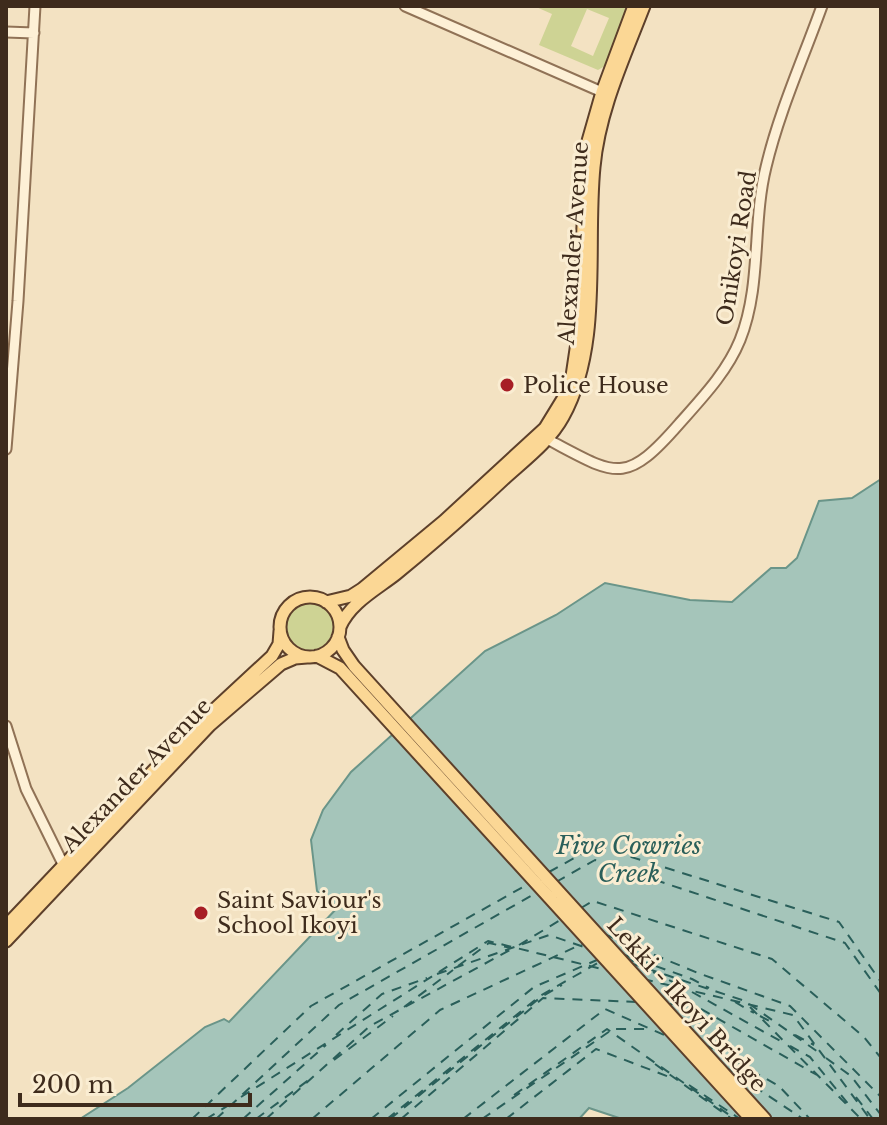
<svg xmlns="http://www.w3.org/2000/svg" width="887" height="1125" viewBox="0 0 887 1125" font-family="'Libre Baskerville',serif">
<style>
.green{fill:#ced394;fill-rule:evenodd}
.water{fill:#a5c5ba;stroke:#6a9589;stroke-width:2}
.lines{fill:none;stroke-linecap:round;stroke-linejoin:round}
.ferry{stroke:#2a5f5a;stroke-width:2;stroke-dasharray:10 8;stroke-linecap:butt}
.tertiary-casing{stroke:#907256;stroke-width:13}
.primary-casing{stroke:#5d402b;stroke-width:15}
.tertiary{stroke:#fdf0d6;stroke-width:9}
.primary{stroke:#fbd795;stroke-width:11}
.poi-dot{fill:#a71e25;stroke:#faedd2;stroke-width:3}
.labels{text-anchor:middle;stroke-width:6;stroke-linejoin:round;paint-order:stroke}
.street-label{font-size:22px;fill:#3e2b1c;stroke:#faedd2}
.poi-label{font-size:22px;fill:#3e2b1c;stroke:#faedd2;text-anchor:start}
.water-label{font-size:24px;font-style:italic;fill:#2a5f5a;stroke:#faedd2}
</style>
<rect width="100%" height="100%" fill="#f3e2c2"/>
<path class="green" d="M534,6H627L605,66L598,70L539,45L552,14ZM587,9L609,18L593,56L571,46Z
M287 627a23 23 0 1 1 46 0a23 23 0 1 1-46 0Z"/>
<path class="water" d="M881,479V1119H622L589,1108L579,1119H80L128,1088L205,1027L224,1019L229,1022L338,907L317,891L311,840L323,810L351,772L485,651L556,615L605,583L690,600L732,602L771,568H786L797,558L819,501L852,498Z"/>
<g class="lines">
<path class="ferry" d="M549,872L596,846L839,922L881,982
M556,882L595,860L845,943L881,994
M581,908L593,901L772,959L864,1037L881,1058
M604,934L698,973L790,1006L881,1097
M519,945L562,919
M622,954L692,979L709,988
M625,957L640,965
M630,963L745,1001L821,1054
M458,966L489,943L511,948
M653,972L683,987
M437,974L549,935L590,949
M643,979L793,1015L870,1119
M692,992L784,1043
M735,1002L754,1013
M666,1004L694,1005L817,1075
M404,1007L453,970
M750,1007L861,1119
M760,1016L775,1024
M336,1035L382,994L427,978
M795,1035L814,1045
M704,1044L779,1086L810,1119
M790,1046L810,1057L850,1106
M826,1058L851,1076L881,1115
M334,1060L393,1016
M655,1064L732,1119
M724,1066L803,1119
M689,1085L740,1119
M514,1095L607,1029L735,1119
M241,1097L488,941L610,971
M856,1097L873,1119
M192,1119L311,1006L530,883
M206,1119L229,1105
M216,1119L339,1005L536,893
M243,1119L326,1045
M256,1119L310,1079
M266,1119L370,1026L510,950
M312,1119L440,1010L584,943
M371,1119L534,987L597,960
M387,1119L540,996L601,961
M390,1119L541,997L562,985
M401,1119L543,998L639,1002
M463,1119L605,1009L669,1037
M482,1119L613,1029H646
M506,1119L596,1049L672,1078"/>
<g class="tertiary-casing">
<path id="tertiary" d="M405,6L602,92
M6,32L34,33
M547,439C616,475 624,487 679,424C702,398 727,372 740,340C762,285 752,223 766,167C779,112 803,59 822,6
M6,449L18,301L35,6
M6,726L26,789L63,864"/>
</g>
<g class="primary-casing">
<path id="primary" d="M280 627a30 30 0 1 1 60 0a30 30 0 1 1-60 0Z
M326,602L351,596L362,589L444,521L545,428L564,397L572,376L579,329L586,148L602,92L634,6
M340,627C350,603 377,589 396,574C434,543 470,511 505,478C526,459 550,441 563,417C603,345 586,247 594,167C599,111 624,58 644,6
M338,637L343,650L354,666L765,1119
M317,656L340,668L751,1119
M6,926L190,732L272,656L279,644L280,631
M6,941L210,725L281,664L295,658L307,657"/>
</g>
<use href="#tertiary" class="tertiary"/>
<use href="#primary" class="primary"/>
</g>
<g class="poi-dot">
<circle cx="507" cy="385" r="8"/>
<circle cx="201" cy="913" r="8"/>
</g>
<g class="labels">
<g class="street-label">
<text transform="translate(573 243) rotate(-86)" y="8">Alexander Avenue</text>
<text transform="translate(736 248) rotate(-81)" y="8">Onikoyi Road</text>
<text transform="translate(136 775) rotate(-46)" y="8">Alexander Avenue</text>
<text transform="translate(687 1004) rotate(48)" y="8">Lekki - Ikoyi Bridge</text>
</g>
<g class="poi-label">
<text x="523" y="393">Police House</text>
<text x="217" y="908">Saint Saviour's<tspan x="217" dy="25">School Ikoyi</tspan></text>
</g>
<g class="water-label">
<text x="629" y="854">Five Cowries<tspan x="629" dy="28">Creek</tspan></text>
</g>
</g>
<rect width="887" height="1125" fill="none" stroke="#3e2b1c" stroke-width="16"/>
<path d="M20 1093v12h230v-12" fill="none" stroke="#3e2b1c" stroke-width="4"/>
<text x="32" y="1093" font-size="24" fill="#3e2b1c" stroke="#faedd2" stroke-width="6" paint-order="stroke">200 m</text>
</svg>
